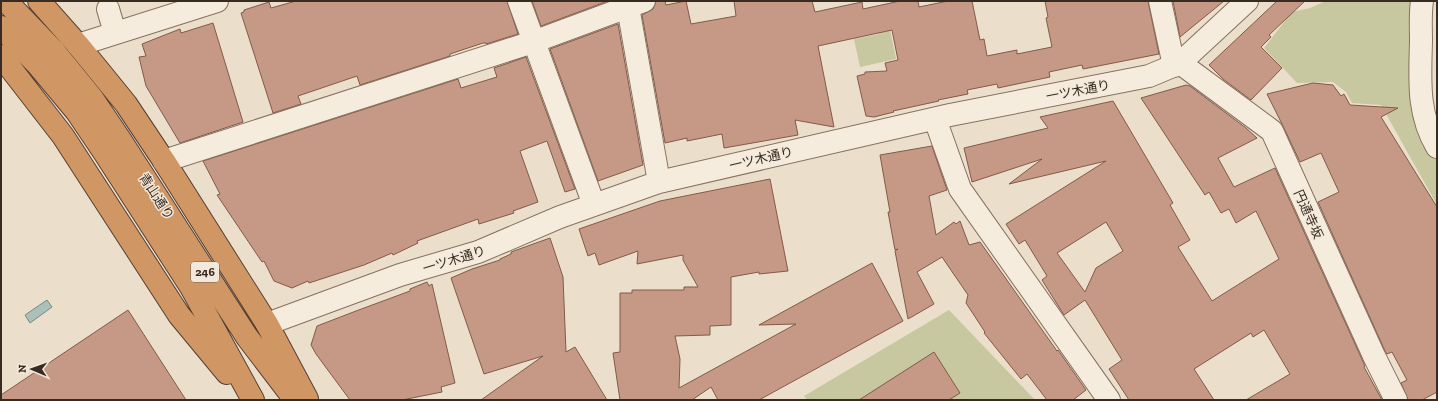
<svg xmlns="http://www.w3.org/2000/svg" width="1438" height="401" viewBox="0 0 1438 401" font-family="'Zilla Slab','Noto Sans JP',serif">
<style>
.green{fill:#c7c89f}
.water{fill:#abc0b8;stroke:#728e84}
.building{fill:#c59985;stroke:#835a49;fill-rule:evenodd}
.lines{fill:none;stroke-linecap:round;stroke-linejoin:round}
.minor-casing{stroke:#867160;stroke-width:24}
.highway-casing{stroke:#554034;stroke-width:24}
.minor{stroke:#f6ecdd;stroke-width:22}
.highway{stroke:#d09765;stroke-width:22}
.labels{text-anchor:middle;stroke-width:3;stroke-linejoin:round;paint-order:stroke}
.shield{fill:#f3e9da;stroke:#706459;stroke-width:1}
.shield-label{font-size:12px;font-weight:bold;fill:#382b22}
.street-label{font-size:13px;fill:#382b22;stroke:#f3e9da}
</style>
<rect width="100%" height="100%" fill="#ebdecb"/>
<path class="green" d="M1326,1H1426V101L1437,125V205L1381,105L1352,103L1346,92L1333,82L1297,83L1264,48L1292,12L1310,8Z
M888,20L896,59L860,67L854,39L879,34L876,22Z
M949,310L1035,400H807L804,396Z"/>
<path class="water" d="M47,300L52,307L30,323L25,315Z"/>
<path class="building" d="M296,1H507L518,34L486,44V43H483L450,54V56L360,85L357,76L298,96L301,104L273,113L241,13L244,12V10L269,2L271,8Z
M532,1H608L541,26Z
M656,1H665L666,5L686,1L691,24L736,16L734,1H812L815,12L862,2L863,9L900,1H918L919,7L948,1H972L980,40L984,39L987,56L1017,50V54L1052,47L1046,18L1048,17L1045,1H1148L1159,54L1083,69L1082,65L1049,72L1050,77L998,88L997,84L967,90L968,94L938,100L939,101L893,111L894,112L874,117L866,116L857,76L865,74V72L887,71L885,63L898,60L892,30L818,46L834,127L795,120L798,135L724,148L722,134L687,141V138L665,143L642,15L653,9Z
M1173,1H1224L1180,37Z
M1277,1H1305L1269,35L1271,37L1261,47L1282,68L1251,100L1223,79L1209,65Z
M213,23L243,122L180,143L146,86L139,57L146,56L142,44L180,29L181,33Z
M618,24L643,165L598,181L550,49Z
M526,57L575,189L565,192L547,141L520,151L538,202L513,211L514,213L479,224L478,219L417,241L418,243L393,255L392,253L364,265L309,283L308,281L292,288L274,281L264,261L262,262L217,195L220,194L203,161L458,79L461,88L497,77L494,68Z
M1313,83L1333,85L1341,96L1344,94L1350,105L1398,108L1381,117L1437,207V392L1422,400H1408L1401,383L1407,380L1392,352L1387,354L1385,351L1318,202L1339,192L1321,153L1300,162L1283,126L1267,94Z
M1186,85L1190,86L1246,128L1257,138L1218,158L1234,187L1275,168L1365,366L1364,367L1382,400H1246L1290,374L1264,330L1253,337L1251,333L1194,369L1214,400H1129L1109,369L1122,360L1085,300L1064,315L1042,280L1047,276L1025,240L1019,244L1006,224L1106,161L1009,184L1042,159L972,182L964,148L1048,128L1040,117L1113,101L1173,203L1170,205L1190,240L1178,247L1212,301L1279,259L1256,211L1236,223L1229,209L1221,213L1209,192L1205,195L1141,98ZM1106,222L1123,251L1096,268L1085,292L1057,253Z
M932,146L947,190L929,196L936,235L954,222L956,224L960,221L969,245L980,242L1057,351L1058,350L1086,390L1073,400H1047L1027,374L1021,379L984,333L985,332L966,303L968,295L942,257L917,272L934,304L908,319L895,251L898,249L895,250L888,212H890L880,155Z
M770,179L788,271L759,274V272L731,277V325L710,326V335L675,336L680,359L679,388L796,324L759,325L872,263L903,321L759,400H718L711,387L692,400H620L613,353L620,352V293H632V290H684V287H698L683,260V255L637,264L638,251L599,265L595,253L588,256L579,229L660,201Z
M550,238L563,277L566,352L575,347L607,400H481L543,356L484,374L451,278L472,269L500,260V259L511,254V252Z
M427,282L429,286L432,284L455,383L441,387L442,392L402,400H350L316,354L311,345L317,326L356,311L410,291V289Z
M128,310L186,400H1V395Z
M934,352L960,393L949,400H859Z"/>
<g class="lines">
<g class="minor-casing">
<path id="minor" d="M519,1L594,205
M1160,1L1174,66
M1422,1C1420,14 1421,28 1421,41C1420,80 1417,113 1437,147
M628,7L659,182
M108,9L113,26
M78,45L217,1
M1180,63L1272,131L1374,356L1396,400
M935,119L960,189L1109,400
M164,161L533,42L644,1
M267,324L400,275L478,252L560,217L659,182L950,115L1149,76L1180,63L1247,1"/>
</g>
<g class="highway-casing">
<path id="highway" d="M6,1L53,50L92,98L121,141L247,337L295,400
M39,1L78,45L126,104L164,161L267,324L307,399
M1,27L37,64L77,112L104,152L191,287L253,400
M1,56L63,136L179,315L227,373"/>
</g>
<use href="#minor" class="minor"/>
<use href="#highway" class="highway"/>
</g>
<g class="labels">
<rect class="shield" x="191" y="262" width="28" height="20" rx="3"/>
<g class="shield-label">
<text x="205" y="276">246</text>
</g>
<g class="street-label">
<text transform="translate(1078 90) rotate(-11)" y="5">一ツ木通り</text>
<text transform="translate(761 158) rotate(-13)" y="5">一ツ木通り</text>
<text transform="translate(157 196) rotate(57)" y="5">青山通り</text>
<text transform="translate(1309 214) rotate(66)" y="5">円通寺坂</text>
<text transform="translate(454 259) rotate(-17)" y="5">一ツ木通り</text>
</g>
</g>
<rect width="1438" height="401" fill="none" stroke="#382b22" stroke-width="4"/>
<g transform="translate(32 369) rotate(272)" stroke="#f3e9da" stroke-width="3" paint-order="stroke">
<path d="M0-3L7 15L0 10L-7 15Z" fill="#382b22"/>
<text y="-6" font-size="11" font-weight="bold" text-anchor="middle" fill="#382b22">N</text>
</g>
</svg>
